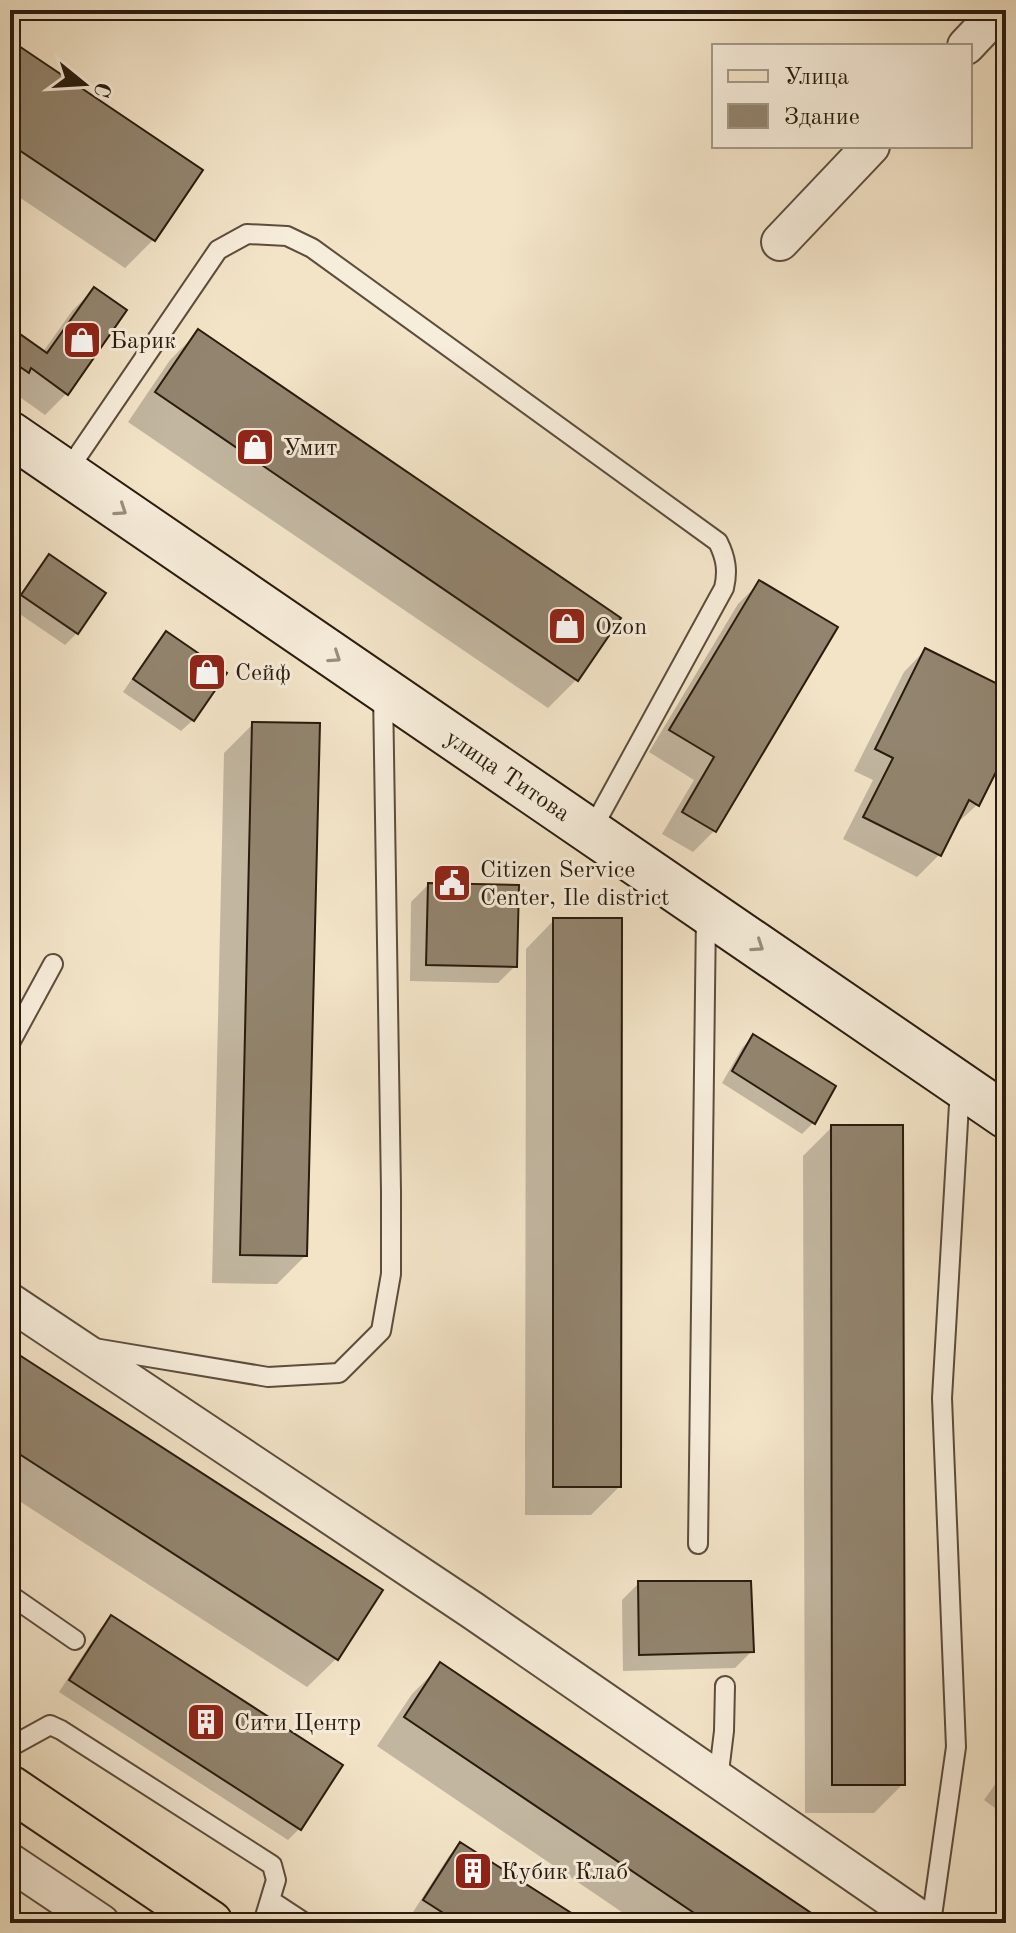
<svg xmlns="http://www.w3.org/2000/svg" width="1016" height="1933" viewBox="0 0 1016 1933" font-family="'Old Standard TT',serif">
<style>
.shadow{fill:#0003}
.building{fill:#92846e;stroke:#291b0d;stroke-width:2}
.lines{fill:none;stroke-linecap:round;stroke-linejoin:round}
.lane-casing{stroke:#5c4d3c;stroke-width:22}
.street-casing{stroke:#5c4d3c;stroke-width:40}
.secondary-casing{stroke:#291b0d;stroke-width:48}
.primary-casing{stroke:#291b0d;stroke-width:48}
.lane{stroke:#f7eddb;stroke-width:18}
.street{stroke:#f7eddb;stroke-width:36}
.secondary{stroke:#f7eddb;stroke-width:44}
.primary{stroke:#f3e4c8;stroke-width:44}
.oneway{stroke:#9a8e7e}
.labels{text-anchor:middle;stroke-width:6;stroke-linejoin:round;paint-order:stroke}
.poi-label{font-size:24px;fill:#291b0d;stroke:#f7eddb;text-anchor:start}
.street-label{font-size:24px;fill:#291b0d;stroke:#f7eddb}
</style>
<rect width="100%" height="100%" fill="#f3e4c8"/>
<filter id="stains"><feTurbulence type="fractalNoise" baseFrequency=".0025" numOctaves="4"/><feColorMatrix values="0 0 0 0 .2 0 0 0 0 .09 0 0 0 0 .02 0 0 0 .5 -.17"/></filter>
<radialGradient id="worn" r=".72"><stop offset=".6" stop-color="#630" stop-opacity="0"/><stop offset="1" stop-color="#630" stop-opacity=".3"/></radialGradient>
<path class="shadow" d="M10,43L153,240L125,268L10,191Z
M94,289L67,393L45,415L10,390V329L43,352L72,311Z
M199,331L576,680L548,708L128,422L170,360Z
M49,557L103,594L77,633L65,645L11,608L38,568Z
M760,582L714,831L693,852L662,834L694,780L649,752L738,604Z
M166,634L193,720L181,731L123,692L155,645Z
M925,650L1006,690V747L978,804L954,826L939,855L917,877L843,839L873,780L854,771L904,672Z
M253,724L305,1256L277,1284L212,1283L224,753Z
M428,885L515,966L498,983L410,981L411,902Z
M554,920L619,1487L591,1515H525L526,949Z
M753,1036L813,1123L802,1134L722,1083L742,1048Z
M832,1127L903,1784L874,1813H805L803,1156Z
M1006,1227V1241L1000,1236Z
M10,1351L336,1659L307,1687L10,1495Z
M639,1583L752,1651L735,1668L623,1671L622,1600Z
M111,1617L300,1828L288,1840L59,1692L100,1629Z
M441,1665L823,1923H638L377,1746L412,1694Z
M1006,1769V1816L984,1800Z
M460,1844L583,1923H431L413,1912L449,1856Z"/>
<path class="building" d="M10,40L203,170L155,241L10,144Z
M94,287L127,310L68,395L31,368L29,373L10,360V327L47,353Z
M198,329L621,618L578,681L155,392Z
M49,554L106,593L78,634L21,595Z
M759,580L838,627L716,832L682,812L714,757L669,730Z
M166,631L227,673L194,721L133,679Z
M925,648L1006,688V752L979,806L969,800L941,856L863,817L893,758L875,749Z
M252,722L320,723L307,1256L240,1255Z
M428,883L519,885L517,967L426,965Z
M553,918H622L621,1487H553Z
M753,1034L836,1086L815,1124L732,1071Z
M831,1125H903L905,1785H832Z
M10,1349L383,1590L338,1660L10,1448Z
M638,1581H751L754,1652L639,1655Z
M111,1615L343,1765L301,1830L69,1680Z
M440,1662L826,1923H709L404,1717Z
M460,1842L587,1923H459L423,1900Z"/>
<g class="lines">
<g class="lane-casing">
<path id="lane" d="M66,473L218,250L247,234L287,236L312,248L718,542C726,558 728,571 724,588L591,831
M10,1043L53,964
M94,1348L268,1377L339,1373L381,1331L391,1274V1191L383,692
M698,1544L706,914
M10,1595L75,1640
M10,1747L50,1725L61,1730L272,1865L276,1880L263,1923
M718,1780L724,1731L725,1686
M270,1900L305,1923
M931,1923L956,1747L942,1398L960,1087"/>
</g>
<g class="street-casing">
<path id="street" d="M966,46L1000,10
M780,242L871,146
M10,1302L472,1610L926,1923
M10,1862L101,1923"/>
</g>
<g class="secondary-casing">
<path id="secondary" d="M10,434L1006,1116"/>
</g>
<g class="primary-casing">
<path id="primary" d="M10,1788L210,1923"/>
</g>
<use href="#lane" class="lane"/>
<use href="#street" class="street"/>
<use href="#secondary" class="secondary"/>
<use href="#primary" class="primary"/>
</g>
<defs><path id="oneway-chevron" d="M-2-3.5L2.5 0L-2 3.5" fill="none" stroke-width="1.6" stroke-linecap="round" stroke-linejoin="round" transform="scale(2)"/></defs>
<g class="oneway">
<use href="#oneway-chevron" transform="translate(121 510) rotate(34)"/>
<use href="#oneway-chevron" transform="translate(335 657) rotate(34)"/>
<use href="#oneway-chevron" transform="translate(758 946) rotate(34)"/>
</g>
<defs>
<g id="shop-square" transform="scale(2)"><rect x="-9" y="-9" width="18" height="18" rx="4" fill="#8f2418" stroke="#f7eddb"/><path d="M-5-2.5h2.3a2.7 3.5 0 0 1 5.4 0H5L5.5 6h-11ZM-1.5-2.5h3a1.5 2.3 0 0 0-3 0Z" fill="#fff"/></g>
<g id="civic-square" transform="scale(2)"><rect x="-9" y="-9" width="18" height="18" rx="4" fill="#8f2418" stroke="#f7eddb"/><path d="M-.6-6.5H3V-4.5H.6V-3L4-1V1h2V6H-6V1h2V-1L-.6-3ZM-1.2 2.5V6h2.4V2.5Z" fill="#fff"/></g>
<g id="building-square" transform="scale(2)"><rect x="-9" y="-9" width="18" height="18" rx="4" fill="#8f2418" stroke="#f7eddb"/><path d="M-4-6H4V6H1V3H-1V6H-4ZM-2.5-4.3h1.7v1.8h-1.7ZM.8-4.3h1.7v1.8H.8ZM-2.5-1h1.7V.8h-1.7ZM.8-1h1.7V.8H.8Z" fill="#fff"/></g>
</defs>
<g fill-rule="evenodd">
<use href="#shop-square" x="82" y="340"/>
<use href="#shop-square" x="255" y="447"/>
<use href="#shop-square" x="567" y="626"/>
<use href="#shop-square" x="207" y="672"/>
<use href="#civic-square" x="452" y="883"/>
<use href="#building-square" x="206" y="1722"/>
<use href="#building-square" x="473" y="1871"/>
</g>
<g class="labels">
<g class="poi-label">
<text x="110" y="348">Барик</text>
<text x="283" y="455">Умит</text>
<text x="595" y="634">Ozon</text>
<text x="235" y="680">Сейф</text>
<text x="480" y="877">Citizen Service<tspan x="480" dy="28">Center, Ile district</tspan></text>
<text x="234" y="1730">Сити Центр</text>
<text x="501" y="1879">Кубик Клаб</text>
</g>
<g class="street-label">
<text transform="translate(508 775) rotate(34)" y="8">улица Титова</text>
</g>
</g>
<rect width="1016" height="1933" fill="none" stroke="#f3e4c8" stroke-width="40"/>
<rect x="12" y="12" width="992" height="1909" fill="none" stroke="#291b0d" stroke-width="4"/>
<rect x="20" y="20" width="976" height="1893" fill="none" stroke="#291b0d" stroke-width="2"/>
<rect x="712" y="44" width="260" height="104" fill="#f7eddb" stroke="#a59989" stroke-width="2"/>
<rect x="728" y="70" width="40" height="12" fill="#f3e4c8" stroke="#a59989" stroke-width="2"/>
<text x="784" y="84" font-size="24" fill="#291b0d">Улица</text>
<rect x="728" y="104" width="40" height="24" fill="#92846e" stroke="#a59989" stroke-width="2"/>
<text x="784" y="124" font-size="24" fill="#291b0d">Здание</text>
<g transform="translate(84 84) rotate(108)" stroke="#f7eddb" stroke-width="6" paint-order="stroke">
<path d="M0-6L14 30L0 20L-14 30Z" fill="#291b0d"/>
<text y="-12" font-size="22" font-weight="bold" text-anchor="middle" fill="#291b0d">С</text>
</g>
<rect width="100%" height="100%" filter="url(#stains)"/>
<rect width="100%" height="100%" fill="url(#worn)"/>
</svg>
